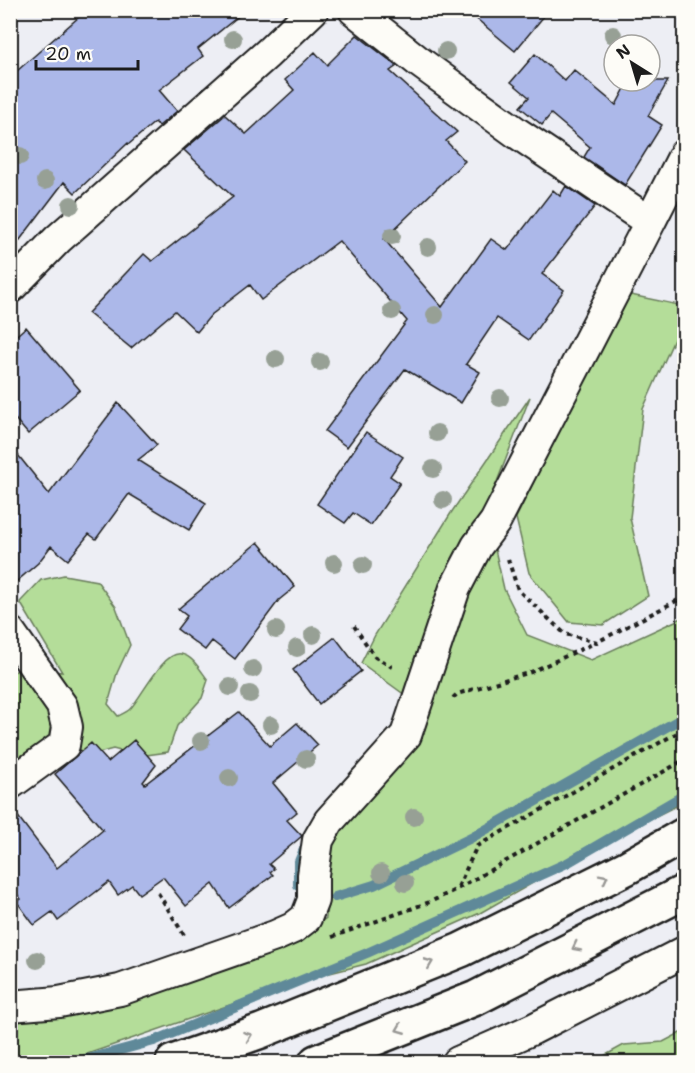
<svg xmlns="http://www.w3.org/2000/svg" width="695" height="1073" viewBox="0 0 695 1073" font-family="'Shantell Sans',sans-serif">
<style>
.green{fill:#b4dd99;stroke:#687c5a;stroke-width:1.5}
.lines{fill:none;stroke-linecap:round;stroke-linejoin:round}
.stream{stroke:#5f8999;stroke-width:10}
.building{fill:#acb8e9;stroke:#1c1c1c;stroke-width:1.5}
.minor-casing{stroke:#1c1c1c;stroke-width:34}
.trunk-casing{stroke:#1c1c1c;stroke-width:38}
.path{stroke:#1c1c1c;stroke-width:4;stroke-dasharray:4.5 4.5;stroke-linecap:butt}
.minor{stroke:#fdfcf7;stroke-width:30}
.trunk{stroke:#fdfcf7;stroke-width:33}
.tree{fill:#97a095}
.oneway{stroke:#989794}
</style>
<rect width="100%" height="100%" fill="#edeef4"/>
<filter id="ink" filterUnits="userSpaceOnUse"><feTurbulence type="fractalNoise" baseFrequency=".0167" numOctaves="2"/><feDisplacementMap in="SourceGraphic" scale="12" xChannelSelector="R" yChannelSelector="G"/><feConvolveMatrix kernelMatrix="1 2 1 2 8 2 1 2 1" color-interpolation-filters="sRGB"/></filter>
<g filter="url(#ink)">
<path class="green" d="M626,294L684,306V317L643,409L630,518L648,596L603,625L569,622L529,573L516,518Z
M530,397L486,510L504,589L527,635L591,660L684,617V802L610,839L480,913L366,964L302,980L64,1062H11V1021L95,1005L283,950L326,918L330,845L352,818L335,797L392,742L409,698L361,663L375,635L451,513Z
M64,575L97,581L116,607L130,645L117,673L108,704L118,716C122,714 127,712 130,709C141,698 163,651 181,654C193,656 201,671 208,680L202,698L177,726L168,752L139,756L113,749L88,756L77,747L11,773V673L23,668L62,672L20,602L41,580Z
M684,1031V1062H593L624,1045L663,1042Z"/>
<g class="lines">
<path class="stream" d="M298,885V864L305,847
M335,897L374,885L471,838L684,717
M77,1062L154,1041L367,953L567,863L684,795"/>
</g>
<path class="building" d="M87,10H246L198,49L203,56L159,90L177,111L159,126L155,122L129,144L128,143L75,193L64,182L10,253V77Z
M466,10H549L515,51Z
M357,35L397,66L390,71L457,132L446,141L465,161L384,239L442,307L491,239L507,250L553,190L560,196L566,186L595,206L542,274L564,290L529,340L497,318L466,364L480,372L461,403L405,369L347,447L325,431L407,321L339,241L261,300L250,285L211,315L197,332L175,311L131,348L88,313L144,254L152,261L233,197L184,150L225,115L246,134L294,90L285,80L315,52L327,65Z
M535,54L565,81L574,70L616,105L629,81H668L648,116L662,125L625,185L584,157L590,147L551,114L542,125L520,107L529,97L511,82Z
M26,327L80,390L28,434L10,413V341Z
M118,403L157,445L138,460L206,503L189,530L129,494L96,539L89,534L68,560L51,546L38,563L10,587V445L49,494Z
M366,432L403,457L390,476L400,483L371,525L353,513L345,523L317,504Z
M258,542L295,587L279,600L235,659L212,641L205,650L177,629L187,616L178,609Z
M335,637L361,671L319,704L293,670Z
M239,712L270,746L297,723L318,745L273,783L297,812L287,820L302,836L269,864L274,869L270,872L273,875L229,908L213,884L186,906L163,877L139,894L132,885L118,895L109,882L58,921L52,912L34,925L17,902L21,899L10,885V806L57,868L103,830L55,774L91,743L108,762L134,740L156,765L143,782L145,784Z"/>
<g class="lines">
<g class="minor-casing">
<path id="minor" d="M650,222L684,155
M10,288L58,239L267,54L313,10
M10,632L62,706L67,727L64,745L10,784
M10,1006L59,1002L120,990L275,936L293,928L306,918L313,900V875L318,840L329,821L406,735L455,588L477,546L495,522L650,222L517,133L418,61L354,10
M458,1062L533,1029L684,952"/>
</g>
<g class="trunk-casing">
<path id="trunk" d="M173,1062L261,1031L461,950L626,868L684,835
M316,1062L476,998L684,892"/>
</g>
<path class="path" d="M508,559L518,590L565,634L597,642L684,597
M354,626L375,657L392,667
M453,698L457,694L531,672L597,642
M458,887L477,846L684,729
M158,893L184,935
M332,937L430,902L457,889L684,760"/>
<use href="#minor" class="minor"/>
<use href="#trunk" class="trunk"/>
</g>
<g class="tree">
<circle cx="613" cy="35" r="9"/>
<circle cx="233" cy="39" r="9"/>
<circle cx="446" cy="51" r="9"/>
<circle cx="20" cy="156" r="9"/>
<circle cx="45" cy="181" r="9"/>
<circle cx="71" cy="205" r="9"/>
<circle cx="392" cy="236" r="9"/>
<circle cx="428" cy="247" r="9"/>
<circle cx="392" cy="311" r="9"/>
<circle cx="435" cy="315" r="9"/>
<circle cx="276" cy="359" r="9"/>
<circle cx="320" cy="362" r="9"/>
<circle cx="500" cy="398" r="9"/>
<circle cx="437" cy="433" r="9"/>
<circle cx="433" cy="469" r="9"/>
<circle cx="443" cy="500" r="9"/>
<circle cx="334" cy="563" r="9"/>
<circle cx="363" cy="565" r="9"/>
<circle cx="276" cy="630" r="9"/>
<circle cx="313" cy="635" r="9"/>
<circle cx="297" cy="648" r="9"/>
<circle cx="253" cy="669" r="9"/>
<circle cx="230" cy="687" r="9"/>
<circle cx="250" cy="694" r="9"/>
<circle cx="271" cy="725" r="9"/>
<circle cx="201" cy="741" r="9"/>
<circle cx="306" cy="759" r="9"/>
<circle cx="229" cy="778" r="9"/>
<circle cx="414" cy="817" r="9"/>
<circle cx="381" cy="873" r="9"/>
<circle cx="405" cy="883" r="9"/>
<circle cx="37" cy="960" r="9"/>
</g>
<defs><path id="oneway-chevron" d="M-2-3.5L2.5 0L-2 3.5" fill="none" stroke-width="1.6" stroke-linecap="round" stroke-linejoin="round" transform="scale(1.5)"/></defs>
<g class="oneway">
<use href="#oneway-chevron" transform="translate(604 878) rotate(-27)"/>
<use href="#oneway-chevron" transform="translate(576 947) rotate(153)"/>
<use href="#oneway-chevron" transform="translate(429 963) rotate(-22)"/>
<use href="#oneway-chevron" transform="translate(400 1029) rotate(158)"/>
<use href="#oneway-chevron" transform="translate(248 1036) rotate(-20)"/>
</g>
</g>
<rect width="695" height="1073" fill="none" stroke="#fdfcf7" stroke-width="36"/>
<rect x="18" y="18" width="659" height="1037" fill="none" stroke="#1c1c1c" stroke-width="2" filter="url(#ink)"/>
<g transform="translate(632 63) rotate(323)"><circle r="28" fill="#fdfcf7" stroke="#a3a29f" stroke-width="1.5"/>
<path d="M0-4.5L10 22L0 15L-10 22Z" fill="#1c1c1c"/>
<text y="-9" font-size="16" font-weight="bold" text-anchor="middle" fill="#1c1c1c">N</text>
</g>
<path d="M36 60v9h102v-9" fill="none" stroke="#1c1c1c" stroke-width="3"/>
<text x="45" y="60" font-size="18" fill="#1c1c1c" stroke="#fdfcf7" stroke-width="4.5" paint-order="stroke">20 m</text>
</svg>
